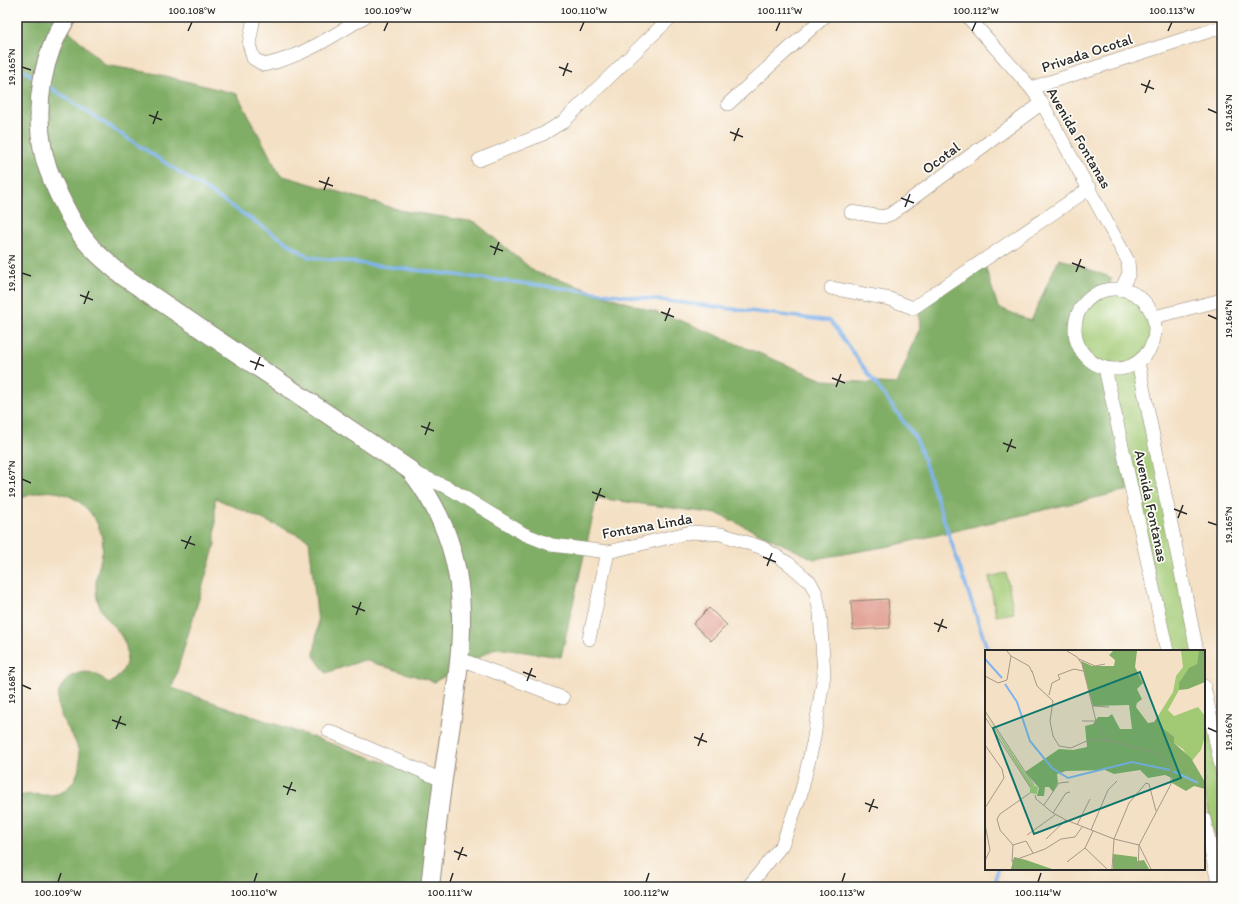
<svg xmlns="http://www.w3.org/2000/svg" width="1239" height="904" viewBox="0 0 1239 904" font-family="Itim,sans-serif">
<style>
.green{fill:#a2ca75;stroke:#667a50}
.forest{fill:#81ae66;stroke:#566c48}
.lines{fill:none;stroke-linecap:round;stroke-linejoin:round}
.stream{stroke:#7fb4ed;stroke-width:3.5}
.building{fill:#e3a59a}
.minor-casing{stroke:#908678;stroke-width:14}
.secondary-casing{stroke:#908678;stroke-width:20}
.minor{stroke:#fff;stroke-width:13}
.secondary{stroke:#fff;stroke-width:18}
.ticks{fill:none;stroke:#2b2b2b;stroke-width:1.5}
.labels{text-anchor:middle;stroke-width:3.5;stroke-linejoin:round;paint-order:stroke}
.street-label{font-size:15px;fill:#2b2b2b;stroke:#fdfcf7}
.inset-river{fill:none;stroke:#7fb4ed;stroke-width:2}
.inset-road{fill:none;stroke:#a49887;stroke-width:1}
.view{fill:#0f766e;fill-opacity:0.15;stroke:#0f766e;stroke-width:2}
.inset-edge{fill:none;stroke:#2b2b2b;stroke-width:2}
.neatline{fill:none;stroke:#2b2b2b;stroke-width:1.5}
.ticks-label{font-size:10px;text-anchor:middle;fill:#2b2b2b}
</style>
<rect width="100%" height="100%" fill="#fdfcf7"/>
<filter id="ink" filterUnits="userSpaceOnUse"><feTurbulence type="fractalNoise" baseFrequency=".025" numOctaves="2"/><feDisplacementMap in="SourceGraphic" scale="8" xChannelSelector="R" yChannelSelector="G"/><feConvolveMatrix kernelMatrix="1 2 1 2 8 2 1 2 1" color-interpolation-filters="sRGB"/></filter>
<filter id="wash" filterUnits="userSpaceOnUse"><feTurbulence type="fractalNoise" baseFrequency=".012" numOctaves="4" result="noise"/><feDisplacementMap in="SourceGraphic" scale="16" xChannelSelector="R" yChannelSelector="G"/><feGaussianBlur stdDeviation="0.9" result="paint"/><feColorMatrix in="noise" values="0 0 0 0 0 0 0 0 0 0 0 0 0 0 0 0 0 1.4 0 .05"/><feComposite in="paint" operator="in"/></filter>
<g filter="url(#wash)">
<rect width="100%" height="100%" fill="#f4e0c4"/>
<path class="green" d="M1108,291C1142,290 1166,321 1146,352C1144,356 1139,359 1135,363L1195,651H1172L1107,368C1098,364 1090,360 1084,352C1080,347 1078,341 1077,335C1074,312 1088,298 1108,291Z
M1006,573L1014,613L996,616L989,577Z
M1204,695L1222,782V868L1204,790Z"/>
<path class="forest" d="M17,17H62L60,22L105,65L157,74L237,94L280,175L404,211L475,222L535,272L682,321L823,380L897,384L921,325L918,309L984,263L998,307L1031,321L1059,258L1112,278L1108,288C1066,304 1064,348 1104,369L1129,490L890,546L814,559L718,514L597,498L561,657L496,648L434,682L364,660L326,673L314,656L318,623L309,540L215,498V545L172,688L438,781L427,887H22L17,867V797C37,789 56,805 73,782C79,773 81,763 79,753C75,730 48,712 61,688C65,680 71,675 80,673C92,670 101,676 109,684C120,677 127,668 127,654C127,633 104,622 98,602C93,584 98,571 102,554C107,529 87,501 64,494C48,489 31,492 17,501Z"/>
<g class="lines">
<path class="stream" d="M17,66L38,80
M48,86L309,257L830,321L917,440L988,651
M996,887L997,869"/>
</g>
<g id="blocks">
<path class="building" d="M888,599L890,628L853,630L851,601Z
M709,608L727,625L711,641L693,624Z"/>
</g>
</g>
<g filter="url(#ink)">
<use href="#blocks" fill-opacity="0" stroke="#908678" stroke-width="1"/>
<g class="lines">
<g class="minor-casing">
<path id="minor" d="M254,17L249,44L253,58L264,65C301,57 332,37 364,17
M968,17L1031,88L1042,103L1128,261L1129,273L1121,290
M1031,88L1222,27
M728,104L824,17
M479,160L543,134L564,121L671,17
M851,212L883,217L891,214L1042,103
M831,288L890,299L913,308L1090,188
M1075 329a40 40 0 1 1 80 0a40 40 0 1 1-80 0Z
M1154,317L1222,300
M1138,362L1197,651
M1105,368L1167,651
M410,471L449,488L524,534L552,545L608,552L691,532L721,534L763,548L788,563L810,582L816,593L820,613L824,675L813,743L801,793L782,845L748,887
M589,639L608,552
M460,659L563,698
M1204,686L1222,771
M329,731L442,780
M1204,819L1219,887"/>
</g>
<g class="secondary-casing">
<path id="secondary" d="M67,17C42,56 34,105 43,151C47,173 67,214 80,233C91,250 108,263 123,276L410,470C481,560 462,647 447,751C440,796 435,842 430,887"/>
</g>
<use href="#minor" class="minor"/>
<use href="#secondary" class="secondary"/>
</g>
</g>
<path class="ticks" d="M188,31L192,22M384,31L388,22M580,31L584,22M776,31L780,22M972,31L976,22M1168,31L1172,22M22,67L31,70M559,67L572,72M563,76L568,63M1141,84L1154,89M1145,93L1150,80M1208,109L1217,113M149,115L162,120M153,124L158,111M730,132L743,137M734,141L739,128M319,181L333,186M324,190L329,177M901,198L914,203M905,207L910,194M490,246L503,251M494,255L499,242M1072,263L1085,268M1076,272L1081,259M22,273L31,276M80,295L93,300M84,304L89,291M661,312L674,317M1208,315L1217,319M665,321L670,308M250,361L264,366M255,370L260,357M832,378L845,383M836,387L841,374M421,426L434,431M425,435L430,422M1003,443L1016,448M1007,452L1012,439M22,479L31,483M592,492L605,497M596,501L601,488M1174,509L1187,514M1178,518L1183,505M1208,522L1217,525M181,540L195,545M185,549L191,536M763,557L776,562M767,566L772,553M352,606L365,611M356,615L361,602M934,623L947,628M938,632L943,619M523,672L536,677M527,681L532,668M22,685L31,689M112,720L126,725M1208,728L1217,732M116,729L121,716M694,737L707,742M698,746L703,733M283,786L296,791M287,795L292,782M865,803L878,808M869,812L874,799M454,851L467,856M458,860L463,847M58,882L61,873M254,882L257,873M450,882L453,873M646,882L649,873M842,882L845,873M1038,882L1041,873"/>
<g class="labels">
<g class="street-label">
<text transform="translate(1087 53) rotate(-18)" y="5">Privada Ocotal</text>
<text transform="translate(1079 138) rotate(60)" y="5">Avenida Fontanas</text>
<text transform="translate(941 158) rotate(-37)" y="5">Ocotal</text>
<text transform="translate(1151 506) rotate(78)" y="5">Avenida Fontanas</text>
<text transform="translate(647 526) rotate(-10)" y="5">Fontana Linda</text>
</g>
</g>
<g transform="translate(985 650)">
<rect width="220" height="220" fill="#f4e0c4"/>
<path d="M196,1H214L215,4L212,14L195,33L194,40L183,60L189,66L213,57L220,66V86L216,100L206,112L198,99L189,93L188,87L179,79L173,66L188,42L191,26L198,17ZM0,63L48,135L53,137L52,144L45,143V137Z" fill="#a2ca75"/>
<path d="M128,1H152L150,17L158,33L152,39L157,49L152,53L151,57L163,73L169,72L173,66L179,79L189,87V93L206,108L220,132V139L209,136L201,141L187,133V128L180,125L163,128L155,120L129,124L120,120L81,121L72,124L73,133L68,142L64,137H60L59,146H52L54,138L40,122L74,99L88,100L102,97L100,76L108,74L113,67H123L127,64L135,79H147L144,55L108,56L96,11L107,16H129L130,10L124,5ZM214,1H220V32L203,39L194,40V33L204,18L212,14ZM128,204L152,207V211L159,210L164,219H128ZM29,207L41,210L67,219H26Z" fill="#81ae66"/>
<path class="inset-river" d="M0,9L17,28M20,34L32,52L45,91L67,118L83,128L147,112L185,120M188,121L213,133"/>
<path class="inset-road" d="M82,1L92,7L97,14L111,71L119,86L126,91L172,103L186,116V134L154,195L166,219M26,6L44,16L47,22M94,9L110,16L120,14M47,21L52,36L68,51L65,71L68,86L74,96L86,98L106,89L125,91M0,26L13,33L22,30L26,6L22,1M64,45L67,33L75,29L73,25L89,19L98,21M108,56L124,57M0,61L49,135M0,67L45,137M97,71H111M0,95L17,119L19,128L0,158M50,145L51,149L68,163L81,170L129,189L154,195L153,219M59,155L74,133L84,132M68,163L81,143L85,142M0,174L5,200L0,211M92,175L105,149M106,180L123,140L132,131M42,185L70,165M61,189L81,170M28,195L41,191L48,203M100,198L122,219M100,198L108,181M27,211L60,199L76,189L90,187L97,177M82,212L100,198M32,219L27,211L28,195L15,180L12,169L15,164L45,143M127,219L129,189L144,153L161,133L164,134L171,161"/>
<path class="view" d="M155,22L196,128L49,184L8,78Z"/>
<rect width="220" height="220" class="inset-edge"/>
</g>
<rect width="1239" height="904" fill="none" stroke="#fdfcf7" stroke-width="44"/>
<rect x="22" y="22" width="1195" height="860" class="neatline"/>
<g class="ticks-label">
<text x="192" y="14">100.108°W</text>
<text x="388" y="14">100.109°W</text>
<text x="584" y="14">100.110°W</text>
<text x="780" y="14">100.111°W</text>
<text x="976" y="14">100.112°W</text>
<text x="1172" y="14">100.113°W</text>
<text transform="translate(11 67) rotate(-90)" y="4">19.165°N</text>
<text transform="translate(1228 113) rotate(-90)" y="4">19.163°N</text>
<text transform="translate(11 273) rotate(-90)" y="4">19.166°N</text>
<text transform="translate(1228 319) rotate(-90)" y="4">19.164°N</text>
<text transform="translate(11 479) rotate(-90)" y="4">19.167°N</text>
<text transform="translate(1228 525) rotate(-90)" y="4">19.165°N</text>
<text transform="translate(11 685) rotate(-90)" y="4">19.168°N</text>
<text transform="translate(1228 732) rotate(-90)" y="4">19.166°N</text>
<text x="58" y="896">100.109°W</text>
<text x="254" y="896">100.110°W</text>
<text x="450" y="896">100.111°W</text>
<text x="646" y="896">100.112°W</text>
<text x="842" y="896">100.113°W</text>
<text x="1038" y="896">100.114°W</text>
</g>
</svg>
